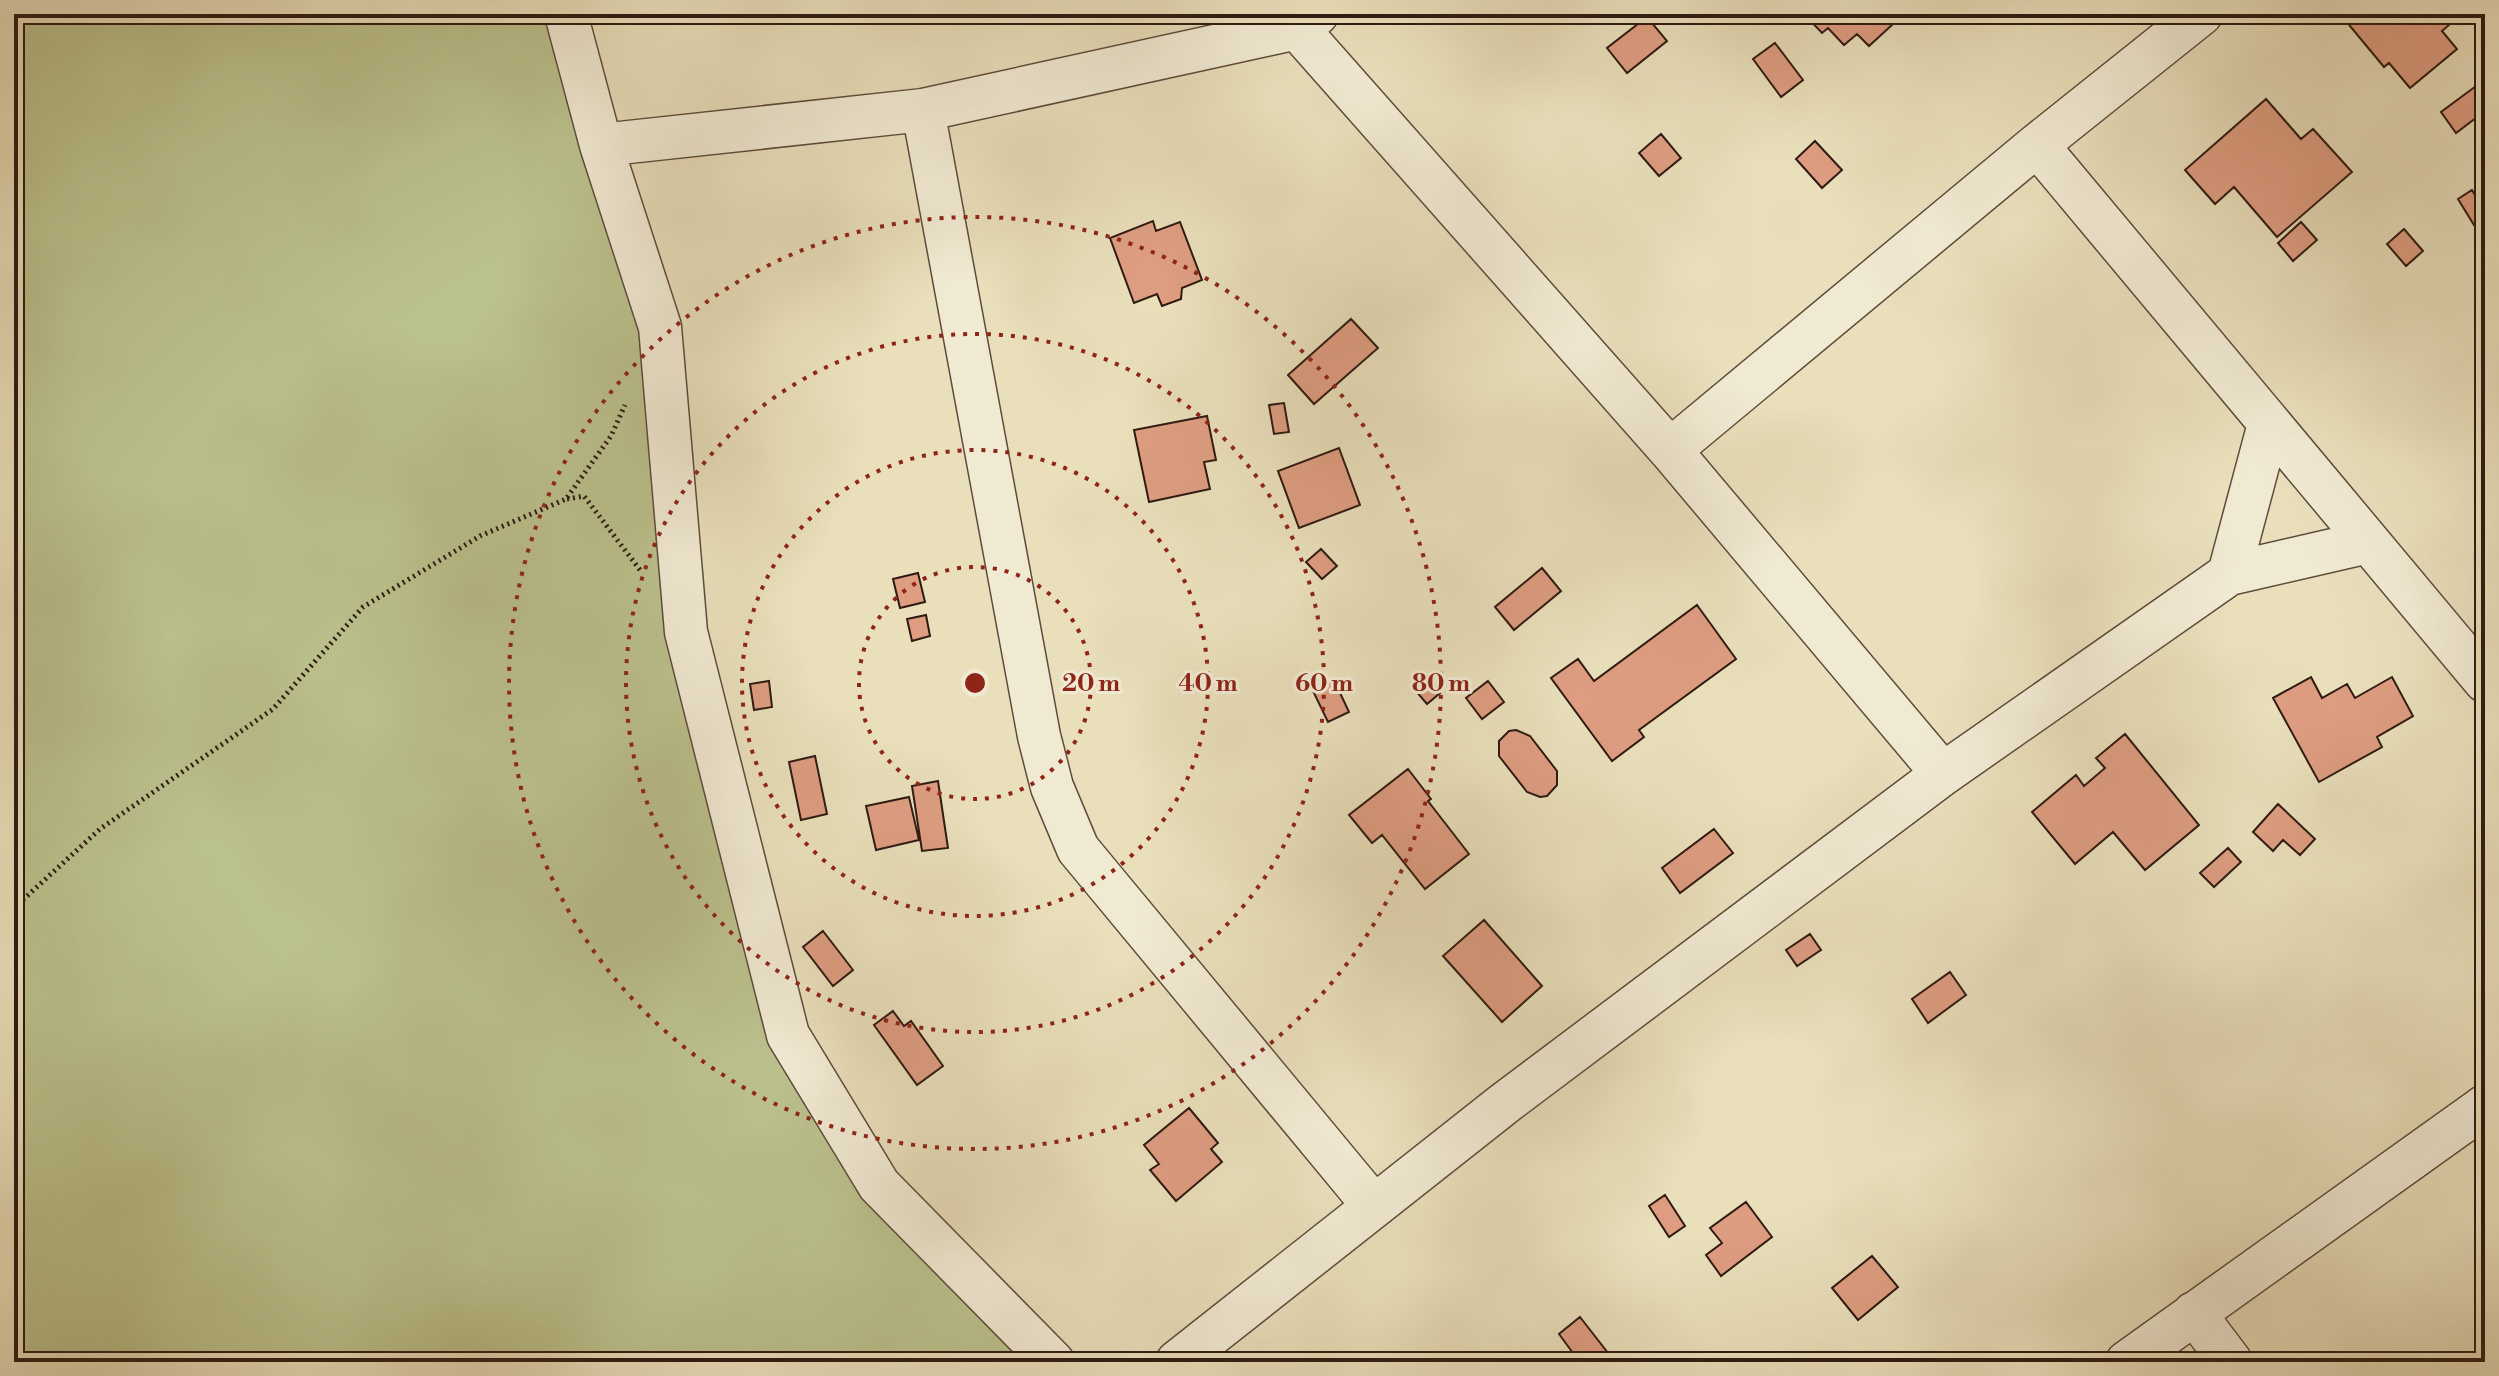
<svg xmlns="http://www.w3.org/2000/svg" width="2499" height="1376" viewBox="0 0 2499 1376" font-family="'Libre Bodoni',serif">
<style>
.green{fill:#bbc18d;stroke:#756e50;stroke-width:2}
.building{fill:#de9d81;stroke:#2f1a12;stroke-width:2}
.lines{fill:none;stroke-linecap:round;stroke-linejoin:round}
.street-casing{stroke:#5e4b3c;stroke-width:45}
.path{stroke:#2f1a12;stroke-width:5;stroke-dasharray:2 4;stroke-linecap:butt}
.street{stroke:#f1ead3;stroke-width:42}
.ring{fill:none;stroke:#8f2418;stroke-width:4;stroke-dasharray:4 8}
.centre{fill:#8f2418;stroke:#f1ead3;stroke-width:4}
.ring-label{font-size:24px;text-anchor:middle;font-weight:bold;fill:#8f2418;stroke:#f1ead3;stroke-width:6;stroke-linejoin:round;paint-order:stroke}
</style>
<rect width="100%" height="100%" fill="#e9dfbb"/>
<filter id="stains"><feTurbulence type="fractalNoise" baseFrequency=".0025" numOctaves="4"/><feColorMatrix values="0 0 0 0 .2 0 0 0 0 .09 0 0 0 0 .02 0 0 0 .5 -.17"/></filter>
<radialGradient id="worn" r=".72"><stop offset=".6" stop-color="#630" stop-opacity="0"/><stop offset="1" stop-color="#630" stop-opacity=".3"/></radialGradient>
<path class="green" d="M14,14H566L660,327L686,632L788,1035L879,1185L1053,1362H14Z"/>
<path class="building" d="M1804,14H1882L1892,25L1869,46L1857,34L1844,45L1828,28L1822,33Z
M2340,14H2440L2449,25L2442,31L2457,49L2410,88L2389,63L2384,67Z
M1647,17L1667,41L1627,73L1607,48Z
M1775,43L1803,80L1781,97L1753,59Z
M2476,86L2485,97V111L2456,133L2441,112Z
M2266,99L2301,139L2313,129L2352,172L2277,237L2234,187L2215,204L2185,170Z
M1661,134L1681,158L1659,176L1639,153Z
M1815,141L1842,170L1822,188L1796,159Z
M2472,190L2485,212V218L2474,225L2458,199Z
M1153,221L1156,231L1180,222L1202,280L1182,288L1181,299L1162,306L1157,294L1134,303L1110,238Z
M2301,222L2317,240L2293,261L2278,243Z
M2404,229L2423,251L2406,266L2387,244Z
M1351,319L1378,348L1314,404L1288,375Z
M1284,403L1289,432L1274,434L1269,405Z
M1207,416L1216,460L1204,462L1210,489L1149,502L1134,430Z
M1339,448L1360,505L1299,528L1278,471Z
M1321,549L1337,566L1322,579L1306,562Z
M1542,568L1561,591L1514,630L1495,607Z
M918,573L925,602L900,608L893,579Z
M1697,605L1736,659L1639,730L1644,737L1612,761L1551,678L1578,659L1594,681Z
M926,615L930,636L912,641L907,619Z
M2311,677L2322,698L2347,684L2355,698L2392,677L2413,716L2377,737L2382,747L2319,782L2273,698Z
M1429,679L1440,693L1427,704L1415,690Z
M1334,680L1349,712L1328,722L1313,691Z
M769,681L772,707L754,710L750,684Z
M1488,681L1504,702L1482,719L1466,698Z
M1516,730L1530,736L1557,771V785L1547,796L1540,797L1527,792L1499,756V741L1509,731Z
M2125,734L2199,825L2145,870L2113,832L2075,864L2032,812L2076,775L2084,786L2105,768L2096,758Z
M815,756L827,814L801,820L789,762Z
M1408,769L1431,799L1428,801L1469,854L1425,889L1382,835L1372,843L1349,815Z
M938,781L948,848L922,851L912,786Z
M909,797L919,840L876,850L866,806Z
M2278,804L2315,839L2300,855L2283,840L2273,851L2253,832Z
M1714,829L1733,853L1680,893L1662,868Z
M2228,848L2241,862L2214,887L2200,873Z
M1484,920L1542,986L1502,1022L1443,956Z
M823,931L853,970L833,986L803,947Z
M1810,934L1821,950L1797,966L1786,950Z
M1950,972L1966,995L1928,1023L1912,999Z
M893,1011L904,1026L911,1021L943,1066L917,1085L874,1025Z
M1189,1108L1218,1143L1211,1149L1222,1162L1176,1201L1150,1170L1159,1164L1144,1145Z
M1665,1195L1685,1226L1669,1237L1649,1206Z
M1746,1202L1772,1237L1721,1276L1706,1255L1722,1243L1710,1228Z
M1872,1256L1898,1287L1858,1320L1832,1288Z
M1580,1317L1615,1362H1576L1578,1360L1559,1334Z
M1842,1352L1850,1362H1829Z"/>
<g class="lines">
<g class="street-casing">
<path id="street" d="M566,14L601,145L660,327L686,632L788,1035L879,1185L1053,1362
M1297,28L1670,450L1943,774
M923,110L1039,736L1052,787L1078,849L1373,1205
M601,145L923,110L1297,28L1317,14
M2037,145L2485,681
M1670,450L2037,145L2201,14
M2229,574L2269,424
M2194,1313L2231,1362
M1177,1362L1505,1103L1943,774L2229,574L2368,542
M2127,1362L2485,1106"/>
</g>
<path class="path" d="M567,499L584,496L640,570
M14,908L100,829L273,709L363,607L480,536L566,499L611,436L625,405"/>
<use href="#street" class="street"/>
</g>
<g class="ring">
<circle cx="975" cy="683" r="116"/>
<circle cx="975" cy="683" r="233"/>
<circle cx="975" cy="683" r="349"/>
<circle cx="975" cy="683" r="466"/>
</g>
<circle cx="975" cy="683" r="12" class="centre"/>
<g class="ring-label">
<text x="1091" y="691">20 m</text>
<text x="1208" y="691">40 m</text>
<text x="1324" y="691">60 m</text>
<text x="1441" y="691">80 m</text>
</g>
<rect width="2499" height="1376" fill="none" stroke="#e9dfbb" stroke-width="48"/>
<rect x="16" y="16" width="2467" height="1344" fill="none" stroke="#2f1a12" stroke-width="4"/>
<rect x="24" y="24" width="2451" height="1328" fill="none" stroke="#2f1a12" stroke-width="2"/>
<rect width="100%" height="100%" filter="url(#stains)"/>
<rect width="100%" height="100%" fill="url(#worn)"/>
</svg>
